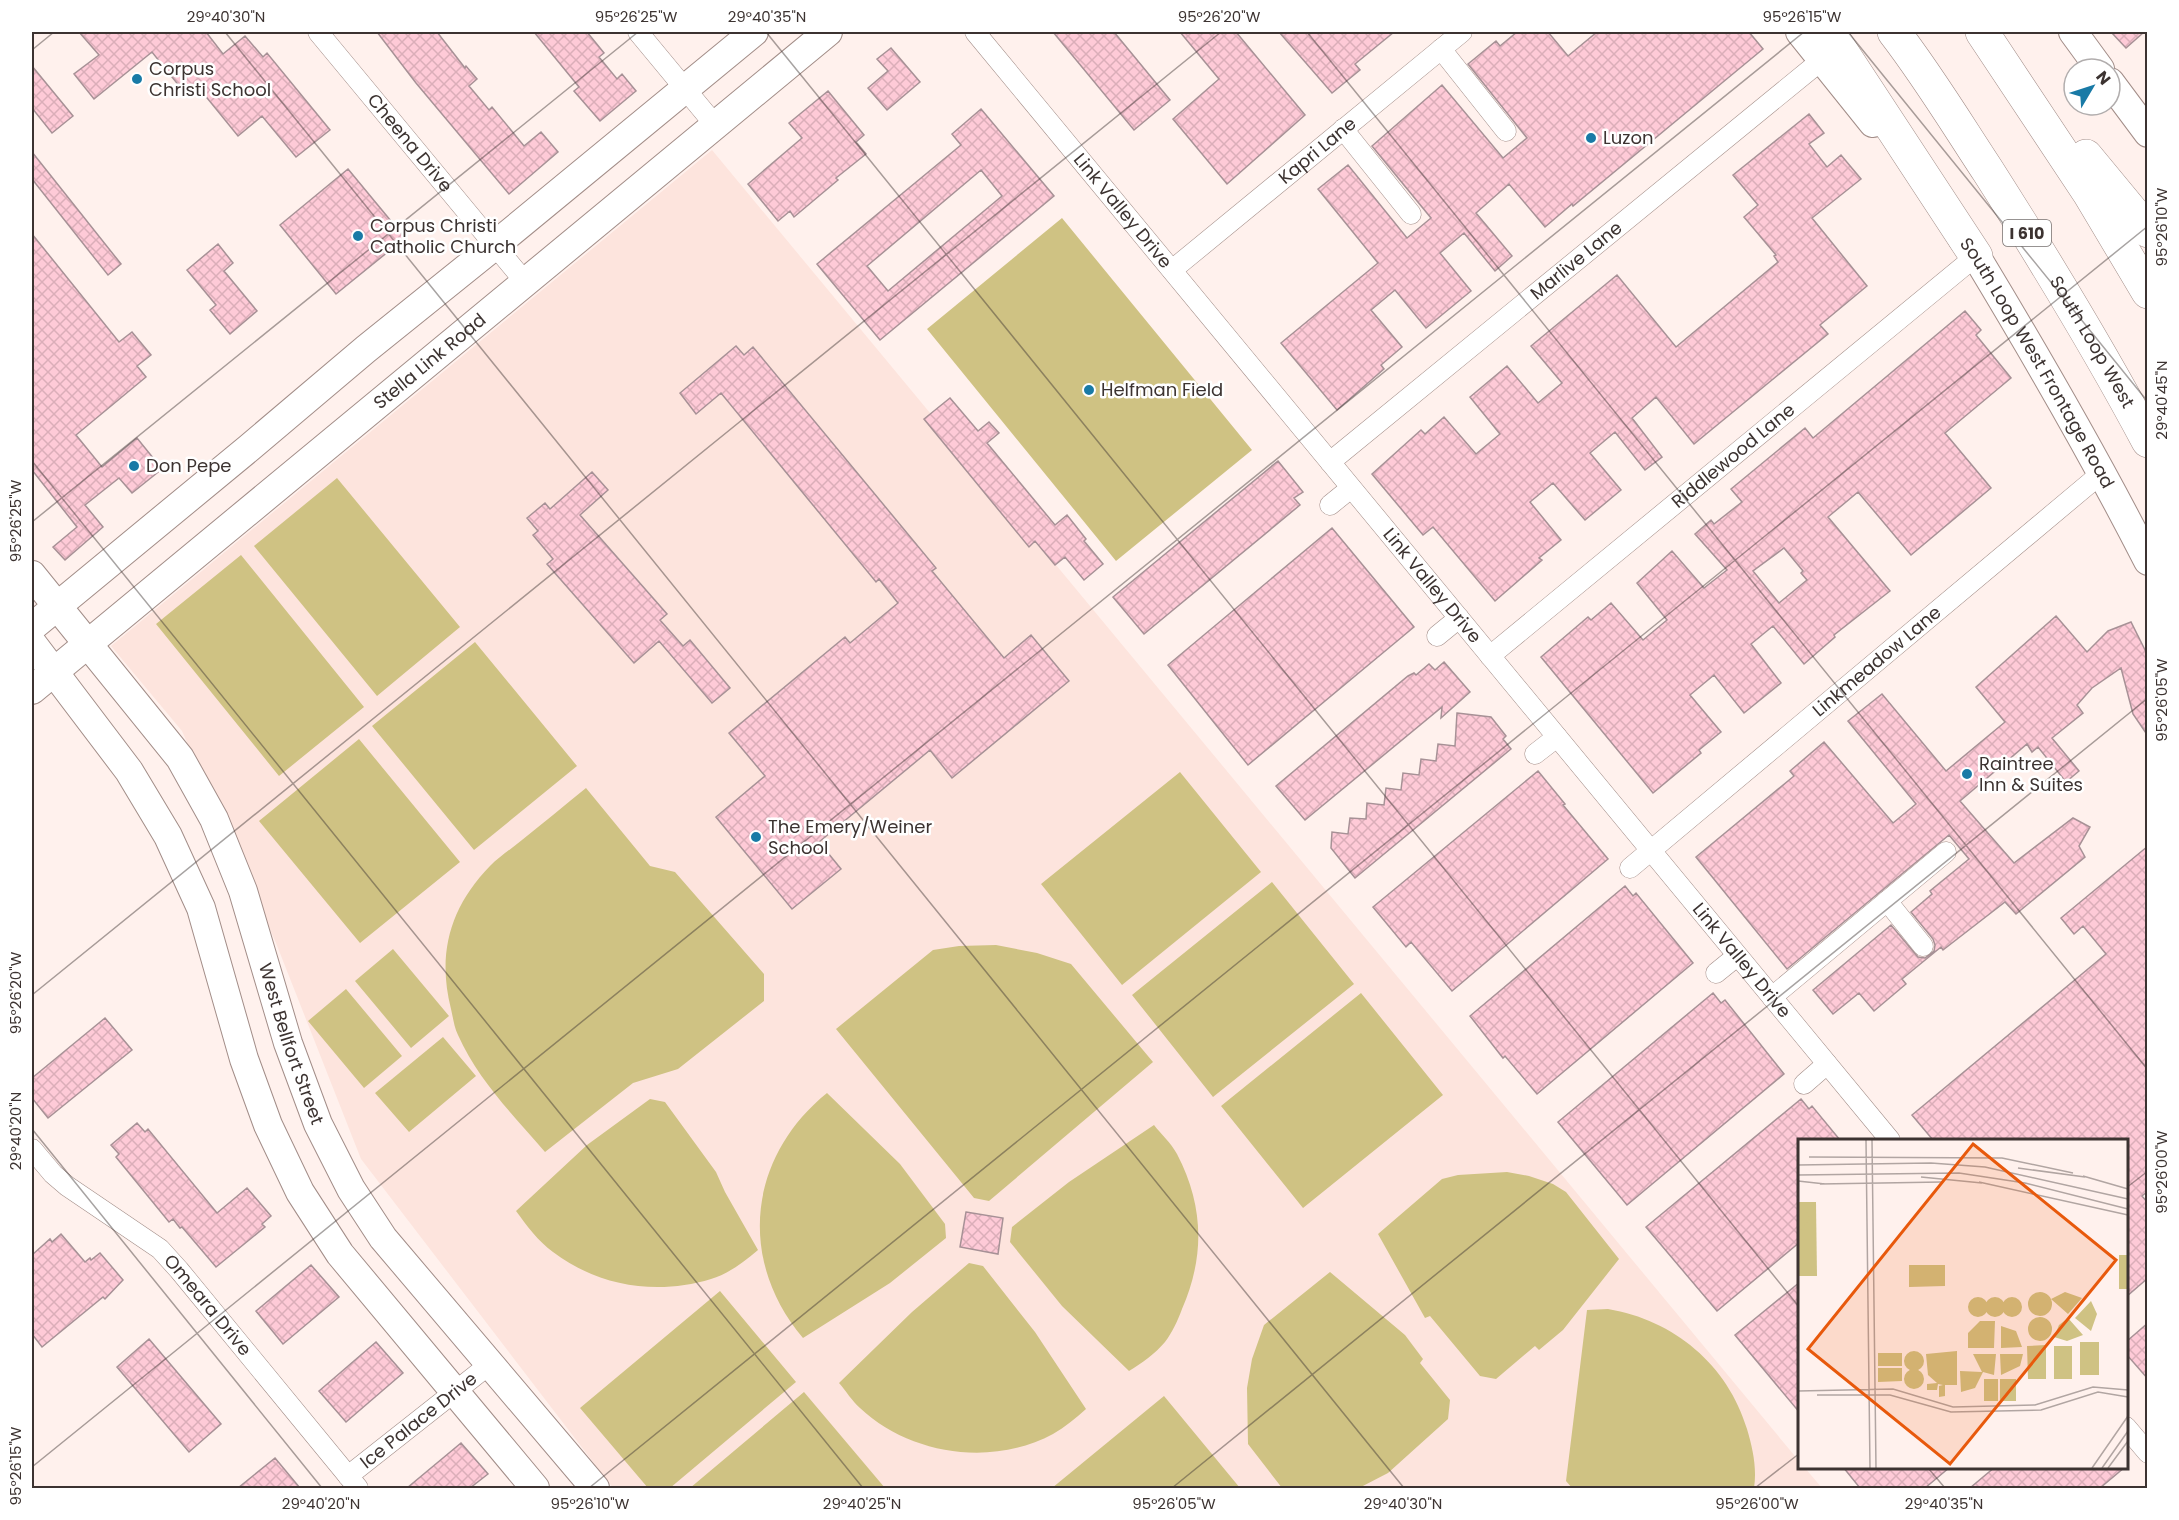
<svg xmlns="http://www.w3.org/2000/svg" width="2179" height="1520" viewBox="0 0 2179 1520" font-family="Poppins,sans-serif">
<style>
.built{fill:#fde4dd}
.pitch{fill:#cfc283}
.building{fill:url(#building-cross-hatch);stroke:#a79196;stroke-width:1.5;fill-rule:evenodd}
.lines{fill:none;stroke-linecap:round;stroke-linejoin:round}
.street-casing{stroke:#a28d88;stroke-width:21}
.secondary-casing{stroke:#a28d88;stroke-width:30}
.highway-casing{stroke:#a28d88;stroke-width:34}
.street{stroke:#fff;stroke-width:20}
.secondary{stroke:#fff;stroke-width:28}
.highway{stroke:#fff;stroke-width:33}
.ticks{fill:none;stroke:#3c3331;stroke-width:1.5;stroke-opacity:0.45}
.poi-dot{fill:#197aa6;stroke:#fff;stroke-width:2}
.labels{text-anchor:middle;stroke-width:5;stroke-linejoin:round;paint-order:stroke}
.shield{fill:#fff;stroke:#76706f;stroke-width:1.5}
.shield-label{font-size:16px;font-weight:bold;fill:#3c3331}
.poi-label{font-size:18px;fill:#3c3331;stroke:#fff;text-anchor:start}
.street-label{font-size:18px;fill:#3c3331;stroke:#fff}
.inset-road{fill:none;stroke:#b1a5a2;stroke-width:1.5}
.view{fill:#e8590c;fill-opacity:0.15;stroke:#e8590c;stroke-width:3}
.inset-edge{fill:none;stroke:#3c3331;stroke-width:3}
.neatline{fill:none;stroke:#3c3331;stroke-width:2}
.ticks-label{font-size:15px;text-anchor:middle;fill:#3c3331}
</style>
<defs>
<pattern id="building-cross-hatch" width="8" height="8" patternUnits="userSpaceOnUse" patternTransform="scale(1.5)"><rect width="8" height="8" fill="#fecad7"/><path d="M0 0l8 8M0 8l8-8" fill="none" stroke="#dbaeb9"/></pattern>
</defs>
<rect width="100%" height="100%" fill="#fff1ed"/>
<path class="built" d="M712,150L1799,1461L1800,1468H1805L1822,1488H613L361,1159L276,943L182,731L111,646Z"/>
<path class="pitch" d="M1062,218L1252,450L1116,561L927,329Z
M337,478L460,627L377,696L254,546Z
M241,555L364,707L279,776L156,624Z
M475,642L577,766L474,850L372,726Z
M359,739L460,862L360,943L259,821Z
M1180,772L1261,872L1122,985L1041,884Z
M586,788L650,866L675,872L764,974V1001L678,1069L633,1083L545,1152C514,1116 478,1080 458,1035C454,1027 453,1017 451,1009C437,954 450,907 490,866C499,857 511,849 522,840C543,823 564,806 586,788Z
M1272,882L1354,984L1213,1097L1132,995Z
M996,945L1037,953L1071,964L1153,1062L989,1201L974,1198L836,1029L933,950L959,946Z
M393,949L449,1016L411,1048L355,981Z
M346,989L402,1056L364,1088L308,1021Z
M1361,993L1443,1095L1303,1208L1221,1106Z
M443,1037L476,1076L409,1132L375,1093Z
M827,1093L900,1164L945,1224L946,1238L890,1283L803,1338C737,1260 748,1157 827,1093Z
M650,1099L665,1102L716,1172L725,1192L758,1250C744,1262 728,1274 711,1279C656,1296 598,1286 553,1252C538,1241 527,1226 516,1211L587,1145Z
M1154,1125C1161,1134 1171,1143 1177,1154C1204,1206 1205,1256 1182,1309C1178,1320 1172,1333 1165,1342C1155,1354 1142,1363 1129,1371L1062,1306L1010,1242L1012,1227L1069,1182Z
M1507,1172L1529,1176L1553,1184L1566,1192L1619,1259L1563,1330L1539,1350L1535,1346L1496,1379L1480,1376L1430,1316L1425,1318L1378,1234L1442,1179L1458,1175Z
M969,1263L983,1266L1035,1332L1086,1409C1076,1418 1065,1427 1053,1434C992,1467 910,1455 860,1408C852,1401 846,1391 839,1383L912,1312Z
M1330,1272L1405,1335L1423,1359L1420,1363L1450,1400L1448,1419L1388,1473L1359,1488H1282L1248,1444L1247,1388L1252,1359L1264,1325Z
M720,1291L796,1382L670,1488H648L580,1408Z
M1608,1309C1674,1320 1728,1365 1747,1429C1753,1449 1757,1469 1754,1488H1572L1566,1481L1587,1310Z
M804,1392L885,1488H690Z
M1164,1396L1240,1488H1052Z"/>
<path class="building" d="M79,32H206L223,54L245,36L263,57L267,53L330,130L296,157L262,116L238,136L199,88L188,97L152,52L94,99L74,74L99,55Z
M377,32H437L465,68L466,66L477,79L469,86L489,110L492,107L524,146L541,132L558,152L509,194L416,83Z
M534,32H587L604,53L599,57L617,79L622,74L636,91L600,121L574,91L579,87Z
M1053,32H1114L1170,100L1134,130Z
M1180,32H1236L1305,115L1227,184L1173,119L1219,79Z
M1279,32H1394L1355,64L1360,70L1332,93Z
M1517,32H1548L1568,56L1597,32H1749L1763,49L1573,206L1572,204L1545,227L1509,184L1476,213L1512,256L1495,271L1464,233L1440,253L1471,291L1426,328L1395,290L1371,310L1402,347L1381,365L1384,369L1337,410L1281,343L1378,263L1318,189L1348,165L1407,238L1431,218L1372,146L1442,85L1503,158L1527,138L1468,64L1496,41L1500,46Z
M2111,32H2144L2126,48Z
M891,48L920,82L887,110L868,88L888,71L877,59Z
M32,66L73,116L52,133L32,108Z
M828,91L864,135L856,142L866,154L836,178L838,180L794,217L790,211L778,221L748,184L802,138L789,123Z
M981,109L1054,196L880,340L817,264L961,145L952,134ZM981,170L1002,196L888,291L867,266Z
M1809,114L1824,133L1809,144L1827,167L1841,155L1861,179L1812,218L1867,286L1820,325L1828,334L1694,444L1656,397L1632,418L1662,457L1645,470L1615,432L1590,453L1621,490L1585,520L1553,483L1530,502L1561,540L1539,558L1542,560L1495,601L1433,527L1423,535L1372,474L1421,430L1425,434L1444,417L1476,454L1500,434L1470,397L1507,366L1538,403L1562,383L1531,346L1617,275L1676,347L1778,262L1774,256L1776,255L1744,217L1758,205L1733,175Z
M32,152L121,264L108,275L32,179Z
M348,169L405,238L336,294L280,225Z
M32,234L119,342L132,332L151,355L137,366L146,377L76,435L102,467L137,438L162,469L132,493L119,478L85,505L103,527L65,560L53,547L77,527L32,470Z
M218,244L233,263L224,271L257,311L230,334L210,310L216,305L187,270Z
M1965,311L1981,330L1976,335L2011,378L1945,433L1991,488L1911,555L1858,492L1828,517L1890,591L1834,635L1835,637L1804,664L1773,626L1751,644L1781,683L1744,713L1714,675L1690,695L1721,732L1699,750L1701,753L1653,793L1541,657L1588,617L1591,620L1611,603L1643,640L1667,620L1637,583L1672,551L1704,588L1727,570L1695,534L1711,520L1714,524L1742,502L1731,489L1805,428L1813,438ZM1784,548L1803,571L1801,573L1807,580L1779,603L1753,571Z
M736,346L744,355L753,347L936,568L932,571L1004,658L1031,635L1069,681L952,778L930,750L819,842L841,869L792,909L716,817L765,776L729,733L845,637L850,643L898,603L879,579L876,582L721,393L696,414L680,393Z
M950,398L978,431L989,422L999,433L987,443L1055,525L1067,515L1086,539L1084,541L1103,564L1084,580L1065,557L1055,565L1035,541L1029,547L924,419Z
M1278,461L1303,492L1294,498L1300,505L1144,634L1113,597Z
M592,472L608,490L580,515L667,614L660,620L683,646L690,640L730,688L712,703L659,641L634,663L547,564L553,559L533,535L538,531L527,518L545,503L550,509Z
M1332,528L1414,627L1248,765L1168,665Z
M2056,616L2087,652L2108,631L2131,622L2148,656V736L2133,714L2121,668L2092,688L2077,705L2083,713L2052,738L2079,771L2066,782L2038,747L2032,752L2027,744L1960,801L2014,863L2073,818L2090,827L2079,846L2085,857L2016,914L2005,902L1943,950L1941,947L1902,979L1906,984L1874,1011L1859,993L1833,1014L1813,990L1891,925L1918,957L1925,958L1934,951L1935,945L1933,939L1911,912L1932,894L1930,891L1969,859L1949,835L1787,969L1696,857L1794,776L1790,771L1824,742L1893,823L1916,804L1848,721L1882,694L1946,771L2005,722L1976,687Z
M1444,662L1470,692L1441,718L1442,707L1305,820L1276,786L1408,676L1414,673L1416,675L1429,664L1435,670Z
M1457,713L1491,717L1506,736L1503,739L1511,749L1355,878L1331,848L1332,832L1348,834L1350,818L1366,819L1367,803L1384,805L1386,788L1401,790L1403,773L1419,775L1421,759L1436,761L1438,744L1455,746Z
M1538,771L1565,804L1563,805L1608,859L1452,991L1411,942L1406,947L1373,907Z
M2148,846V1191L2142,1196L2148,1203V1278L2127,1296V1140H1933L1912,1115L2106,954L2083,926L2074,934L2061,918Z
M1625,886L1633,896L1636,893L1693,963L1537,1094L1505,1056L1503,1058L1470,1016Z
M1713,993L1721,1003L1725,1000L1784,1074L1627,1205L1558,1122Z
M105,1018L132,1050L48,1118L32,1098V1078Z
M1801,1099L1809,1109L1812,1106L1840,1140H1800V1242L1717,1311L1646,1227Z
M137,1123L145,1132L148,1129L217,1213L247,1188L271,1216L262,1224L265,1227L216,1267L182,1227L180,1228L173,1219L169,1222L116,1157L119,1154L111,1145Z
M966,1212L1003,1218L998,1254L960,1247Z
M61,1234L85,1262L90,1258L91,1260L100,1253L123,1280L105,1299L103,1297L42,1347L32,1334V1255L50,1239L52,1242Z
M311,1265L339,1297L283,1344L256,1311Z
M1800,1282V1413L1735,1335Z
M2148,1323V1379L2127,1355V1341Z
M149,1339L221,1424L189,1452L117,1367Z
M376,1342L403,1373L346,1422L319,1391Z
M461,1443L488,1474L470,1488H407Z
M275,1458L300,1488H238Z
M1843,1467H1950L1925,1488H1860Z
M1995,1467H2125L2100,1488H1970Z"/>
<g class="lines">
<g class="street-casing">
<g id="street">
<path id="s1" d="M318,32L525,282"/>
<path d="M638,32L715,125"/>
<path id="s2" d="M975,32L1890,1140"/>
<path d="M1441,49L1506,131"/>
<path d="M1343,129L1411,214"/>
<path id="s3" d="M1172,270L1462,32"/>
<path id="s4" d="M1330,462L1823,59"/>
<path d="M1330,505L1351,488"/>
<path d="M1437,636L1459,618"/>
<path id="s5" d="M1490,656L1976,256"/>
<path d="M1535,754L1557,737"/>
<path id="s6" d="M1630,868L2103,472"/>
<path d="M1887,901L1923,946"/>
<path d="M1716,973L1737,956"/>
<path d="M1772,997L1946,852"/>
<path d="M1804,1084L1827,1064"/>
<path id="s7" d="M32,1149L53,1174L67,1186L160,1249L179,1270L358,1488"/>
<path d="M2126,1427L2148,1453"/>
<path id="s8" d="M348,1476L490,1364"/>
</g>
</g>
<g class="secondary-casing">
<g id="secondary">
<path d="M1800,32L1873,123"/>
<path d="M2073,32L2100,69"/>
<path d="M2110,82L2148,133"/>
<path id="s9" d="M1962,238L1976,256C2037,357 2094,455 2148,561"/>
<path id="s10" d="M32,575L180,758L214,819L243,891L288,1043L318,1124L351,1189L383,1238L595,1488"/>
<path d="M32,627L249,448L366,349L494,246L754,32"/>
<path d="M32,643L129,771L168,836L201,908L244,1059L268,1125L300,1192L340,1254L535,1488"/>
<path id="s11" d="M32,690L828,32"/>
</g>
</g>
<g class="highway-casing">
<g id="highway">
<path d="M1829,32L1976,256"/>
<path id="s12" d="M1894,32C1928,76 1957,124 1988,171C2044,259 2099,349 2148,441"/>
<path d="M1982,32L2089,193L2148,292"/>
<path d="M2086,156L2148,231"/>
</g>
</g>
<use href="#street" class="street"/>
<use href="#secondary" class="secondary"/>
<use href="#highway" class="highway"/>
</g>
<path class="ticks" d="M225,32L1404,1488M766,32L1800,1308M1307,32L2148,1070M1848,32L2148,402M32,50L54,32M32,461L863,1488M32,522L638,32M32,995L1221,32M32,1129L322,1488M2126,1188L2148,1171M32,1467L1804,32M1928,1468L1945,1488M589,1488L2148,226M1172,1488L2148,698M1755,1488L1800,1453"/>
<g class="poi-dot">
<circle cx="137" cy="79" r="6"/>
<circle cx="1591" cy="138" r="6"/>
<circle cx="358" cy="236" r="6"/>
<circle cx="1089" cy="390" r="6"/>
<circle cx="134" cy="466" r="6"/>
<circle cx="1967" cy="774" r="6"/>
<circle cx="756" cy="837" r="6"/>
</g>
<g class="labels">
<rect class="shield" x="2003" y="220" width="48" height="26" rx="4.5"/>
<g class="shield-label">
<text x="2027" y="239">I 610</text>
</g>
<g class="poi-label">
<text x="149" y="75">Corpus<tspan x="149" dy="21">Christi School</tspan></text>
<text x="1603" y="144">Luzon</text>
<text x="370" y="232">Corpus Christi<tspan x="370" dy="21">Catholic Church</tspan></text>
<text x="1101" y="396">Helfman Field</text>
<text x="146" y="472">Don Pepe</text>
<text x="1979" y="770">Raintree<tspan x="1979" dy="21">Inn &amp; Suites</tspan></text>
<text x="768" y="833">The Emery/Weiner<tspan x="768" dy="21">School</tspan></text>
</g>
<g class="street-label">
<text dy="6" stroke="none"><textPath href="#s1" startOffset="144">Cheena Drive</textPath></text>
<text dy="6" stroke="none"><textPath href="#s3" startOffset="188">Kapri Lane</textPath></text>
<text dy="6" stroke="none"><textPath href="#s2" startOffset="232">Link Valley Drive</textPath></text>
<text dy="6" stroke="none"><textPath href="#s4" startOffset="318">Marlive Lane</textPath></text>
<text dy="6" stroke="none"><textPath href="#s12" startOffset="368">South Loop West</textPath></text>
<text dy="6" stroke="none"><textPath href="#s11" startOffset="516">Stella Link Road</textPath></text>
<text dy="6" stroke="none"><textPath href="#s9" startOffset="146">South Loop West Frontage Road</textPath></text>
<text dy="6" stroke="none"><textPath href="#s5" startOffset="315">Riddlewood Lane</textPath></text>
<text dy="6" stroke="none"><textPath href="#s2" startOffset="718">Link Valley Drive</textPath></text>
<text dy="6" stroke="none"><textPath href="#s6" startOffset="322">Linkmeadow Lane</textPath></text>
<text dy="6" stroke="none"><textPath href="#s2" startOffset="1204">Link Valley Drive</textPath></text>
<text dy="6" stroke="none"><textPath href="#s10" startOffset="543">West Bellfort Street</textPath></text>
<text dy="6" stroke="none"><textPath href="#s7" startOffset="237">Omeara Drive</textPath></text>
<text dy="6" stroke="none"><textPath href="#s8" startOffset="90">Ice Palace Drive</textPath></text>
</g>
</g>
<g transform="translate(1798 1139)">
<rect width="330" height="330" fill="#fff1ed"/>
<path d="M0,63H18L19,137H0Z" fill="#cfc283"/>
<path d="M0,71H8L12,80L0,94ZM321,116H330V150H321ZM111,126H147V147L111,148ZM230 165a12 12 0 1 1 24 0a12 12 0 1 1-24 0ZM267,153L284,159L270,175L253,160ZM204 168a10 10 0 1 1 20 0a10 10 0 1 1-20 0ZM187 168a10 10 0 1 1 20 0a10 10 0 1 1-20 0ZM170 168a10 10 0 1 1 20 0a10 10 0 1 1-20 0ZM293,162L299,175L293,192L277,179ZM230 190a12 12 0 1 1 24 0a12 12 0 1 1-24 0ZM270,179L285,196L269,202L256,198L261,186ZM182,182H197L196,209H170V194ZM203,187L218,192L224,208L203,209ZM282,203H301V236H282ZM248,206V240H230L229,207ZM256,207H274V240H256ZM159,212V246H147V257L141,258V247L145,246L140,245L139,251H129V245L139,244L130,236L128,215ZM106 222a10 10 0 1 1 20 0a10 10 0 1 1-20 0ZM80,214H104V227H80ZM175,215H198L196,236L185,233L177,249L163,253L162,232L184,233ZM202,215H225L222,227L203,236ZM80,229H104V242L80,243ZM106 240a10 10 0 1 1 20 0a10 10 0 1 1-20 0ZM186,240H200V262H186ZM202,240H218V262H202Z" fill="#cfc283"/>
<path class="inset-road" d="M68,1L72,329M74,1L78,329M11,18L204,19L275,34M0,26L133,24L187,28L330,60M220,29L287,38M0,36L161,34L227,44L330,70M285,37L330,50M123,38L184,44M0,42L27,45M181,43L330,76M22,45L144,43M0,252L95,250L155,268L237,266L295,248L330,251M19,256H92L153,273L243,271L300,253L330,258M294,329L330,277M304,329L330,292M310,329L330,302"/>
<path class="view" d="M175,5L318,121L152,325L10,210Z"/>
<rect width="330" height="330" class="inset-edge"/>
</g>
<rect width="2179" height="1520" fill="none" stroke="#ffffff" stroke-width="66"/>
<g transform="translate(2092 87) rotate(51)"><circle r="28" fill="#ffffff" stroke="#b1adad" stroke-width="1.5"/>
<path d="M0-4.5L10 22L0 15L-10 22Z" fill="#197aa6"/>
<text y="-9" font-size="16" font-weight="bold" text-anchor="middle" fill="#3c3331">N</text>
</g>
<rect x="33" y="33" width="2113" height="1454" class="neatline"/>
<g class="ticks-label">
<text x="226" y="22">29°40'30"N</text>
<text x="636" y="22">95°26'25"W</text>
<text x="767" y="22">29°40'35"N</text>
<text x="1219" y="22">95°26'20"W</text>
<text x="1802" y="22">95°26'15"W</text>
<text transform="translate(2162 227) rotate(-90)" y="5">95°26'10"W</text>
<text transform="translate(2162 400) rotate(-90)" y="5">29°40'45"N</text>
<text transform="translate(16 521) rotate(-90)" y="5">95°26'25"W</text>
<text transform="translate(2162 700) rotate(-90)" y="5">95°26'05"W</text>
<text transform="translate(16 993) rotate(-90)" y="5">95°26'20"W</text>
<text transform="translate(16 1131) rotate(-90)" y="5">29°40'20"N</text>
<text transform="translate(2162 1172) rotate(-90)" y="5">95°26'00"W</text>
<text transform="translate(16 1466) rotate(-90)" y="5">95°26'15"W</text>
<text x="321" y="1509">29°40'20"N</text>
<text x="590" y="1509">95°26'10"W</text>
<text x="862" y="1509">29°40'25"N</text>
<text x="1174" y="1509">95°26'05"W</text>
<text x="1403" y="1509">29°40'30"N</text>
<text x="1757" y="1509">95°26'00"W</text>
<text x="1944" y="1509">29°40'35"N</text>
</g>
</svg>
